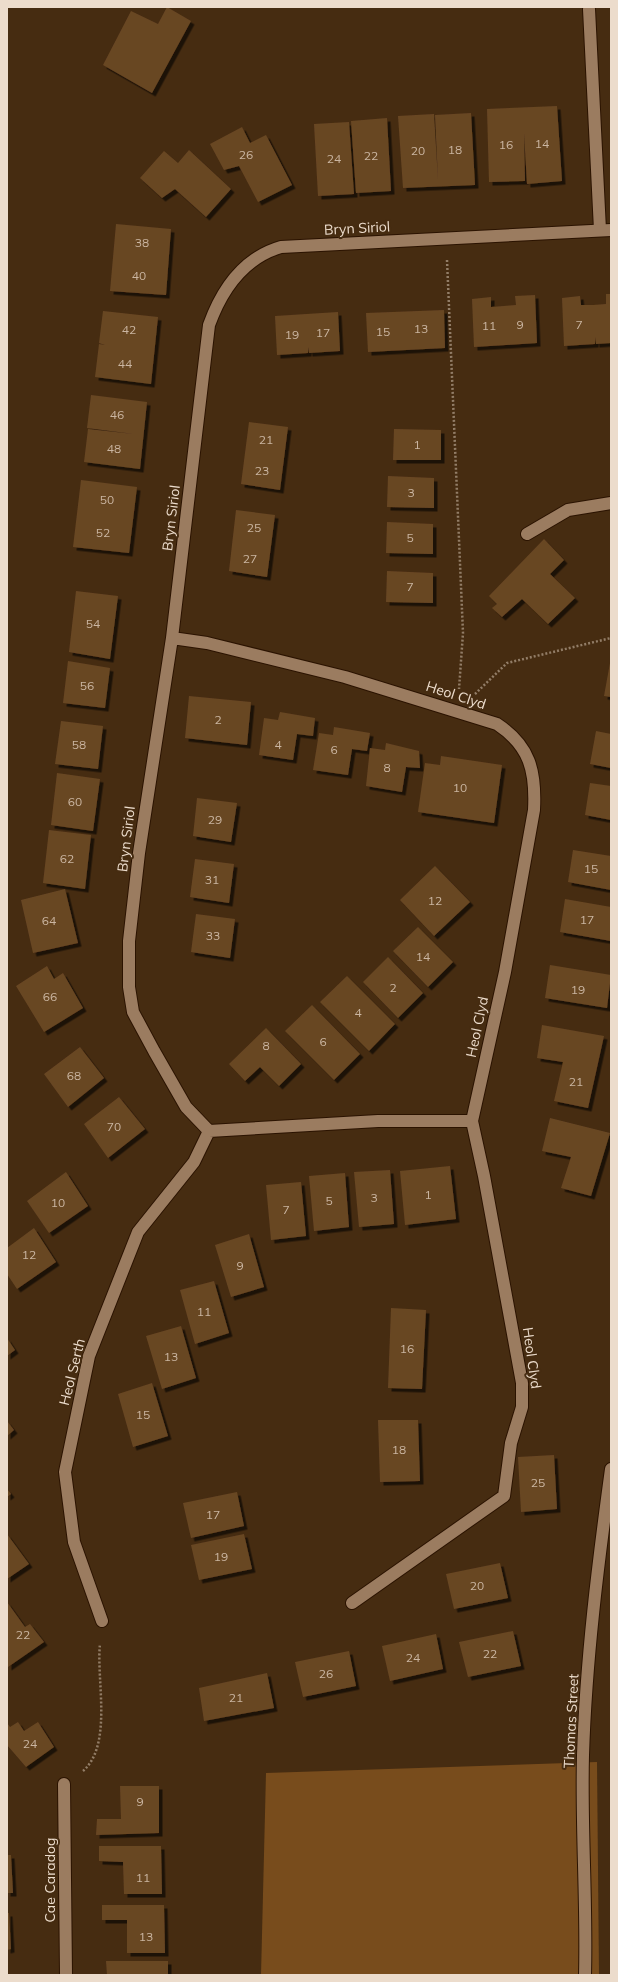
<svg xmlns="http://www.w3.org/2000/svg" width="618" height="1982" viewBox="0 0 618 1982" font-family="Mulish,sans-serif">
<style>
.green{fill:#784c1c}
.building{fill:#684624;filter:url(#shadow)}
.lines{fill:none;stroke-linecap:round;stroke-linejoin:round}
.lane-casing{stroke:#2b1300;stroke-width:14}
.street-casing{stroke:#2b1300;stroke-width:14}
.secondary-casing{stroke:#2b1300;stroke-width:14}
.path{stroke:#927d67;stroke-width:2.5;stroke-dasharray:2 2;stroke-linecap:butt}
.lane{stroke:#9b7c60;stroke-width:12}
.street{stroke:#9b7c60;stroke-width:12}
.secondary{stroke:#9b7c60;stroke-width:12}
.labels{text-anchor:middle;stroke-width:4;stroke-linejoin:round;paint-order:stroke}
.number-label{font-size:12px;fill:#cbb6a2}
.street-label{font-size:14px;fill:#ecdccc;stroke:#462c11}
</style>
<defs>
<filter id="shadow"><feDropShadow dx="3.5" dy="3.5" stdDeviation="0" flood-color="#0009"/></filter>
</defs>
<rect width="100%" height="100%" fill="#462c11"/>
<path class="green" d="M597,1762L599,1975H261L266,1773Z"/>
<path class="building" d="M167,7L191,21L152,93L103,65L131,11L158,24Z
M557,106L562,181L527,184L524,133L525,181L489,182L487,109Z
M471,113L475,185L403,188L398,116L434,114L438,180L435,115Z
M387,118L391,191L356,193L351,121Z
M349,122L354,194L318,196L314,124Z
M242,127L250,143L266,135L292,185L258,202L239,166L224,170L210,144Z
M189,150L231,189L206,217L175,189L162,198L140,178L164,151L178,163Z
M116,224L171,229L166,295L110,291Z
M606,294H611V343L596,344L595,337V344L564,346L562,298L580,296L581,305H593L606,304Z
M535,295L537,343L474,347L472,299L491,297V307L516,305L515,296Z
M444,310L445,348L368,352L366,313Z
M103,311L158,317L151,384L95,377L99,344L105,345L99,343Z
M338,312L340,351L309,353L308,347V353L277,355L275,316Z
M91,395L147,402L140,469L84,462L88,429L134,434L87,428Z
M249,422L288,427L280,490L241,484Z
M394,429L441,430V460H393Z
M388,476L434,478V508L387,507Z
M81,480L137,487L129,553L73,547Z
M236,510L275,515L267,577L229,571Z
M387,522L433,524V554L386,553Z
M544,539L564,560L550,574L575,598L548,624L522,599L502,617L492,608L497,604L489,596Z
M387,571L433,573V603L386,602Z
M76,591L118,596L110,659L69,652Z
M68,661L110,668L105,708L63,703Z
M610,663L611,664V697L604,696Z
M189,696L251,702L247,745L185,738Z
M280,712L315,718L313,736L297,734L293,760L259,755L264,718L278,720Z
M61,721L103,726L98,769L55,764Z
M334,727L370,733L367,751L352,749L348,775L313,770L319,733L333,735Z
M596,731L611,734V768L590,764Z
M386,743L419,751L420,768L406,767L402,792L366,786L370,748L385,750Z
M441,756L502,765L494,823L418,812L425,763L440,765Z
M57,773L100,779L93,831L51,825Z
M590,783L611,786V820L585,815Z
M197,798L237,803L231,842L193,836Z
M49,830L91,835L85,889L43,883Z
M573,850L611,856V890L568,882Z
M195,859L234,864L229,903L190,897Z
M435,866L470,902L434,936L400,900Z
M65,889L78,943L33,953L21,900Z
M565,899L611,907V941L560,932Z
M196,914L235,919L230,958L191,952Z
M418,927L453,962L428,987L393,951Z
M388,957L423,993L398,1018L363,982Z
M550,965L611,975L607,1008L545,998Z
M47,966L54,979L63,973L83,1008L44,1032L16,986Z
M347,976L395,1024L369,1051L320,1002Z
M312,1005L360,1054L334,1080L285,1031Z
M542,1025L604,1036L588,1108L554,1101L563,1062L537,1058Z
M266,1028L301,1064L279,1086L260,1067L245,1081L229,1064Z
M80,1047L104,1078L68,1107L44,1074Z
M119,1097L145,1129L108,1158L84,1124Z
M550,1118L610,1133L591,1196L561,1188L571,1157L542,1151Z
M450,1166L456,1219L405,1225L400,1171Z
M390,1170L394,1224L359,1227L354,1172Z
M66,1172L88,1206L49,1233L27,1201Z
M345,1173L349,1227L314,1231L309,1176Z
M301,1182L306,1236L271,1240L266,1185Z
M34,1228L56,1262L17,1289L7,1274V1248Z
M249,1234L264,1287L231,1297L215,1245Z
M214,1281L229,1333L195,1344L180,1290Z
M391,1308L426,1310L422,1389L388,1388Z
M181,1326L196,1378L162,1389L146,1336Z
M7,1338L15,1350L7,1356Z
M152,1383L168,1436L133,1447L118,1394Z
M378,1420H418L420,1481L380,1482Z
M7,1421L14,1430L7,1436Z
M554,1455L557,1509L521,1512L518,1457Z
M7,1489L11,1494L7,1497Z
M237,1492L244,1526L191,1538L183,1503Z
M7,1534L29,1564L7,1579Z
M244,1534L252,1569L199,1580L191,1545Z
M500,1563L508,1598L454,1609L446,1574Z
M7,1602L25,1627L30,1624L44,1642L8,1667Z
M513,1631L521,1666L468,1677L459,1642Z
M436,1634L443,1669L390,1681L382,1646Z
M349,1651L356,1686L303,1697L295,1662Z
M267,1673L274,1708L204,1721L199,1688Z
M18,1722L24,1731L38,1722L54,1747L26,1767L7,1745V1723L10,1727Z
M120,1786H159V1833L96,1835L97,1819H121Z
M99,1846H161L162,1894H124L123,1862L99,1861Z
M7,1855H11L13,1893H7Z
M102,1905H164L165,1953H127V1920H102Z
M7,1913H9L11,1949L7,1950Z
M106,1961H168V1975H107Z"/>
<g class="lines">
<g class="lane-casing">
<path id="lane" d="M589,9L600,230
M527,534L568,510L611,503"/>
</g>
<g class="street-casing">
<path id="street" d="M172,638L207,643L345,677L497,724C530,746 536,771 534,810L505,972L472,1121L484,1176L522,1383V1407L511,1443L504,1496L352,1603
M209,1131L186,1107L154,1051L133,1012L129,987V941L139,853L172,638L209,325C222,289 243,258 281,247L611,230
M209,1131L378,1121H472
M102,1621L74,1542L65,1472L89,1356L138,1232L194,1162L209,1131
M64,1784L66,1975"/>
</g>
<g class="secondary-casing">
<path id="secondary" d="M585,1975C587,1902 581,1828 583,1755C586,1659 598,1564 611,1469"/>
</g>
<path class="path" d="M447,260L463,633L459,689
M475,694L507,663L611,638
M83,1771C113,1745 96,1679 100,1644"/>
<use href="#lane" class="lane"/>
<use href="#street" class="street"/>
<use href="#secondary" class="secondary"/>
</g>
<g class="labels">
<g class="number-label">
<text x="542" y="148">14</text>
<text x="506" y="149">16</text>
<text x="455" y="154">18</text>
<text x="418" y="155">20</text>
<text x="246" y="159">26</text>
<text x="371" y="160">22</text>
<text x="334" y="163">24</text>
<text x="142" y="247">38</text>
<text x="139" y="280">40</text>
<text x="520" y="329">9</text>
<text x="579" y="329">7</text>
<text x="489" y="330">11</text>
<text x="421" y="333">13</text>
<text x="129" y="334">42</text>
<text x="383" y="336">15</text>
<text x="323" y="337">17</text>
<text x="292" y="339">19</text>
<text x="125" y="368">44</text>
<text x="117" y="419">46</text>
<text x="266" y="444">21</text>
<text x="417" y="449">1</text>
<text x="114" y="453">48</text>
<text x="262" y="475">23</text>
<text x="411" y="497">3</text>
<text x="107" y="504">50</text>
<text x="254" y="532">25</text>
<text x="103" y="537">52</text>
<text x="410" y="542">5</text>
<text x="250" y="563">27</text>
<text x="410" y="591">7</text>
<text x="93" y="628">54</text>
<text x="87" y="690">56</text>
<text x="218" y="724">2</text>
<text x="79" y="749">58</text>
<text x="278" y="749">4</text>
<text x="334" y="754">6</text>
<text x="387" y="772">8</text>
<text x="460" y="792">10</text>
<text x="75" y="806">60</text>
<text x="215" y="824">29</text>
<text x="67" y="863">62</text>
<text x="591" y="873">15</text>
<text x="212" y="884">31</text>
<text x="435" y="905">12</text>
<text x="587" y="924">17</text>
<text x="49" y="925">64</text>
<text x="213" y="940">33</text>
<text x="423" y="961">14</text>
<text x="393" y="992">2</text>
<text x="578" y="994">19</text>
<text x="50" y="1001">66</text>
<text x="358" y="1017">4</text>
<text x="323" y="1046">6</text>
<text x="266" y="1050">8</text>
<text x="74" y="1080">68</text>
<text x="576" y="1086">21</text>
<text x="114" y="1131">70</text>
<text x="428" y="1199">1</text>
<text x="374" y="1202">3</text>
<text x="329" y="1205">5</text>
<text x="58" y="1207">10</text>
<text x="286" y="1214">7</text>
<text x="29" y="1259">12</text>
<text x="240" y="1270">9</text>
<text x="204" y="1316">11</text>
<text x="407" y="1353">16</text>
<text x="171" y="1361">13</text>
<text x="143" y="1419">15</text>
<text x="399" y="1454">18</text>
<text x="538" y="1487">25</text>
<text x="213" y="1519">17</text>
<text x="221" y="1561">19</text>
<text x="477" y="1590">20</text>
<text x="23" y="1639">22</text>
<text x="490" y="1658">22</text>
<text x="413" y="1662">24</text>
<text x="326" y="1678">26</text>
<text x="236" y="1702">21</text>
<text x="30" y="1748">24</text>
<text x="140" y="1806">9</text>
<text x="143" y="1882">11</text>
<text x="146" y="1941">13</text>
</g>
<g class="street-label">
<text transform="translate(357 228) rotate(-3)" y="5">Bryn Siriol</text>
<text transform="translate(171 518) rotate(-83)" y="5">Bryn Siriol</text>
<text transform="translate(456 695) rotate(18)" y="5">Heol Clyd</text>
<text transform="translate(126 839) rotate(-83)" y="5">Bryn Siriol</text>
<text transform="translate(477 1027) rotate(-78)" y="5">Heol Clyd</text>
<text transform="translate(532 1358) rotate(82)" y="5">Heol Clyd</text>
<text transform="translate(72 1372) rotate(-76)" y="5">Heol Serth</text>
<text transform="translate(571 1721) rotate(-87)" y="5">Thomas Street</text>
<text transform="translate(50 1880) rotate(-90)" y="5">Cae Caradog</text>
</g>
</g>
<rect width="618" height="1982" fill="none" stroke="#ecdccc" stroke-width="16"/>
</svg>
